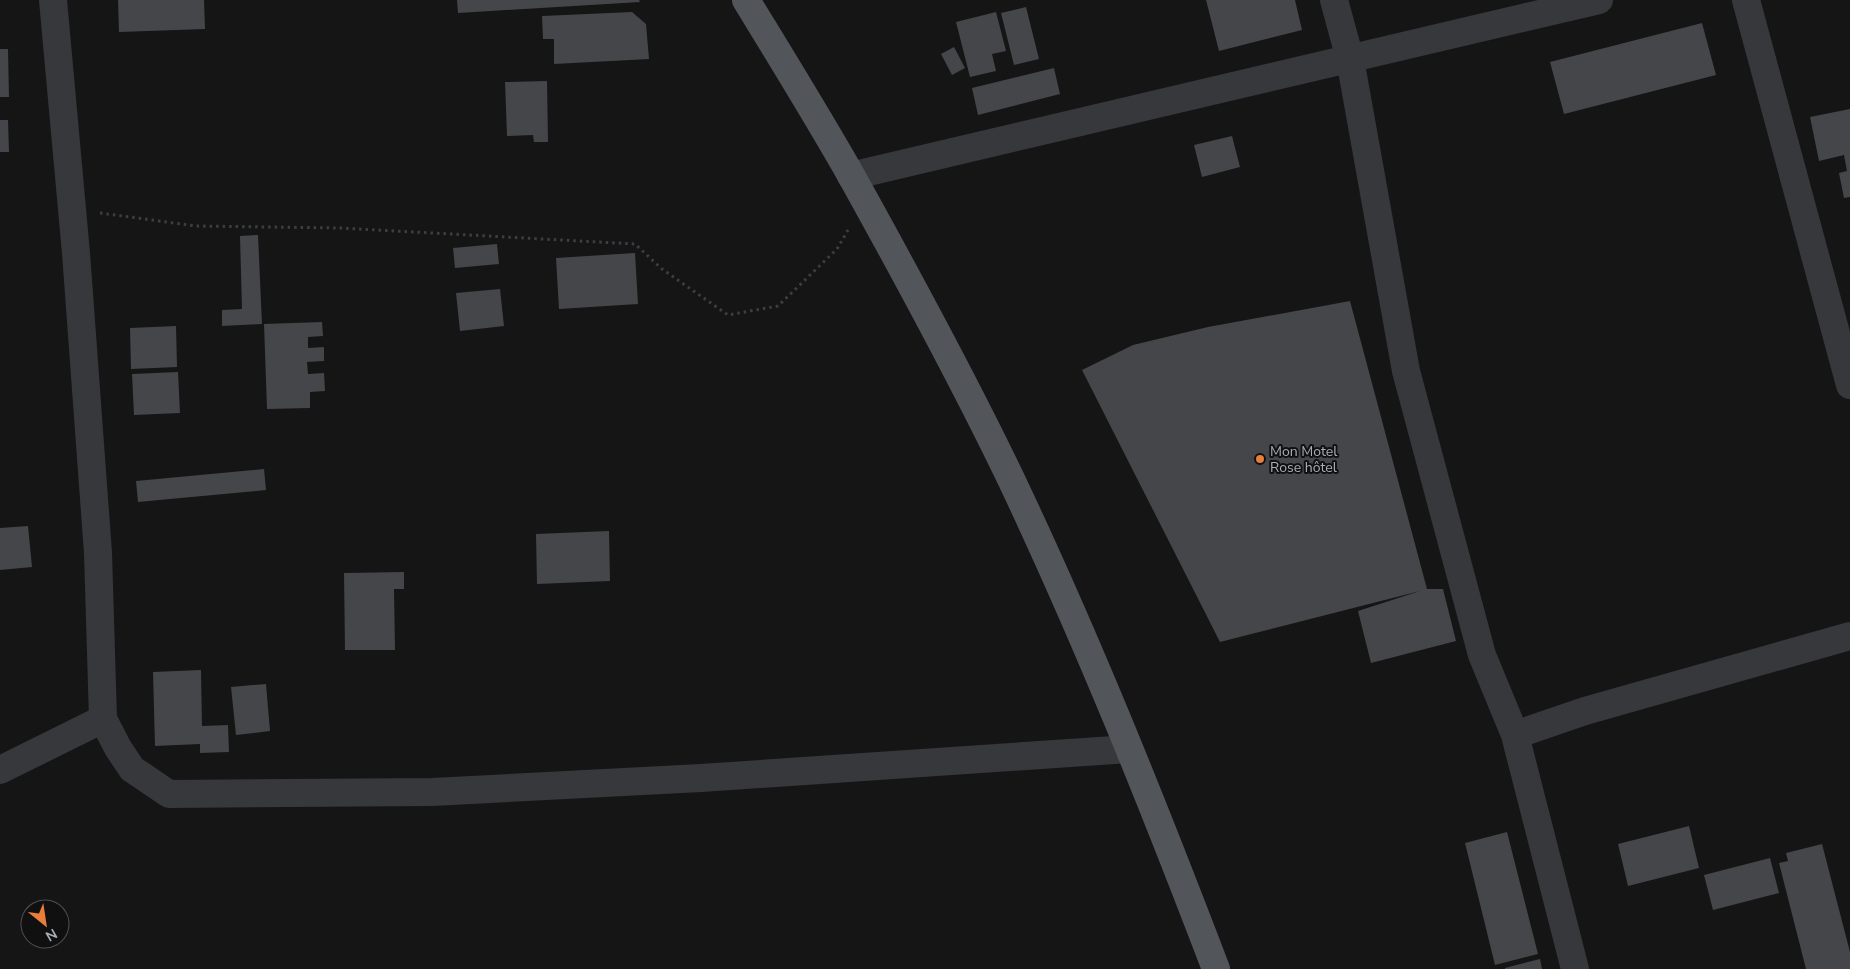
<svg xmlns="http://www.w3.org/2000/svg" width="1850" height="969" viewBox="0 0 1850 969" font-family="'Nunito Sans',sans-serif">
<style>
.building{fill:#444649}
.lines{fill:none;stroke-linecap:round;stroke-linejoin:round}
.path{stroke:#3c3f42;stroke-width:3;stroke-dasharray:2.5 4;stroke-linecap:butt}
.minor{stroke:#36383b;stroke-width:28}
.major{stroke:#52565a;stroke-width:28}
.poi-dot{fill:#e97e3a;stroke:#101011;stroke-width:2}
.labels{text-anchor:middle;stroke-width:4;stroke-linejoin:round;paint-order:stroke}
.poi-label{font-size:14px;fill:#a7b0b6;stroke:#101011;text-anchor:start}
</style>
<rect width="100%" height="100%" fill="#151516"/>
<path class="building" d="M118,0H204L205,29L119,32Z
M457,0H639L640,2L458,13Z
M1206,0H1295L1302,30L1219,51Z
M1026,7L1039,59L1014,65L1001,13Z
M632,12L646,24L649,59L554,64V39H543L542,16Z
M996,12L1006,51L992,54L996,71L970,77L956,22Z
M1702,23L1716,75L1564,114L1550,62Z
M954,47L965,68L952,75L941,54Z
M0,49H8L9,97H0Z
M1054,68L1060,94L978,115L972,88Z
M547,81L548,142H534L533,135L507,136L505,82Z
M1850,109V197L1844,198L1839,173L1847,171L1844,155L1819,161L1810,117Z
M0,120H8L9,152H0Z
M1232,136L1240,167L1202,177L1194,145Z
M258,235L262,324L222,326V310L242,309L240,236Z
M497,244L499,264L455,268L453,248Z
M635,253L638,304L559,309L556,258Z
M500,289L504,326L460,331L456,293Z
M1350,301L1427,589H1443L1456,641L1371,663L1358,611L1420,591L1220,642L1082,370L1133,345L1208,327Z
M322,322L323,336L308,337V348L324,347V361L307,362L308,374L324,373L325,391L310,392V408L267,409L264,324Z
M176,326L177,367L131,369L130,328Z
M178,372L180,413L134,415L132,374Z
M264,469L266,490L138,502L136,481Z
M28,526L32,567L0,570V528Z
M609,531L610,581L537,584L536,534Z
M404,572V589H394L395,650H345L344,573Z
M201,670L202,726L228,725L229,752L200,753V744L155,746L153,672Z
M266,684L270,731L236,735L231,687Z
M1689,826L1699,868L1628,886L1618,844Z
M1507,832L1538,954L1495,965L1465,843Z
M1822,844L1850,952V969H1806L1779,863L1788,861L1786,853Z
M1770,858L1779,893L1713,910L1704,875Z
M1540,959L1542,969H1505V968Z"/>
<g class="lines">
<path class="path" d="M100,213L196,226L340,228L635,244L662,269L728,315L778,306L837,249L848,230"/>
<path class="minor" d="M53,0L76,253L98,553L103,719L118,748L132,769L169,794L432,792L701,778L1129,749
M1334,0L1350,59L1406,371L1482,655L1515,735L1575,969
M1746,0L1850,385
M851,176L1599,0
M1515,735L1585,711L1850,636
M0,770L103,719"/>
<path class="major" d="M746,0C782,59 818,117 852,177C907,276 962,377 1011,479C1087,639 1153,804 1216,969"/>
</g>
<circle class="poi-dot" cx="1260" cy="459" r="5"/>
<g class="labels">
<g class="poi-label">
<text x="1270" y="456">Mon Motel<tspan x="1270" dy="16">Rose hôtel</tspan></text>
</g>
</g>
<g transform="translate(45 924) rotate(150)"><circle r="24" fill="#101011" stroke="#4c5053"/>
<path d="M0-4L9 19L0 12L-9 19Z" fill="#e97e3a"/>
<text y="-8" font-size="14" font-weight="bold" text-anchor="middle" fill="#a7b0b6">N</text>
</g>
</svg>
